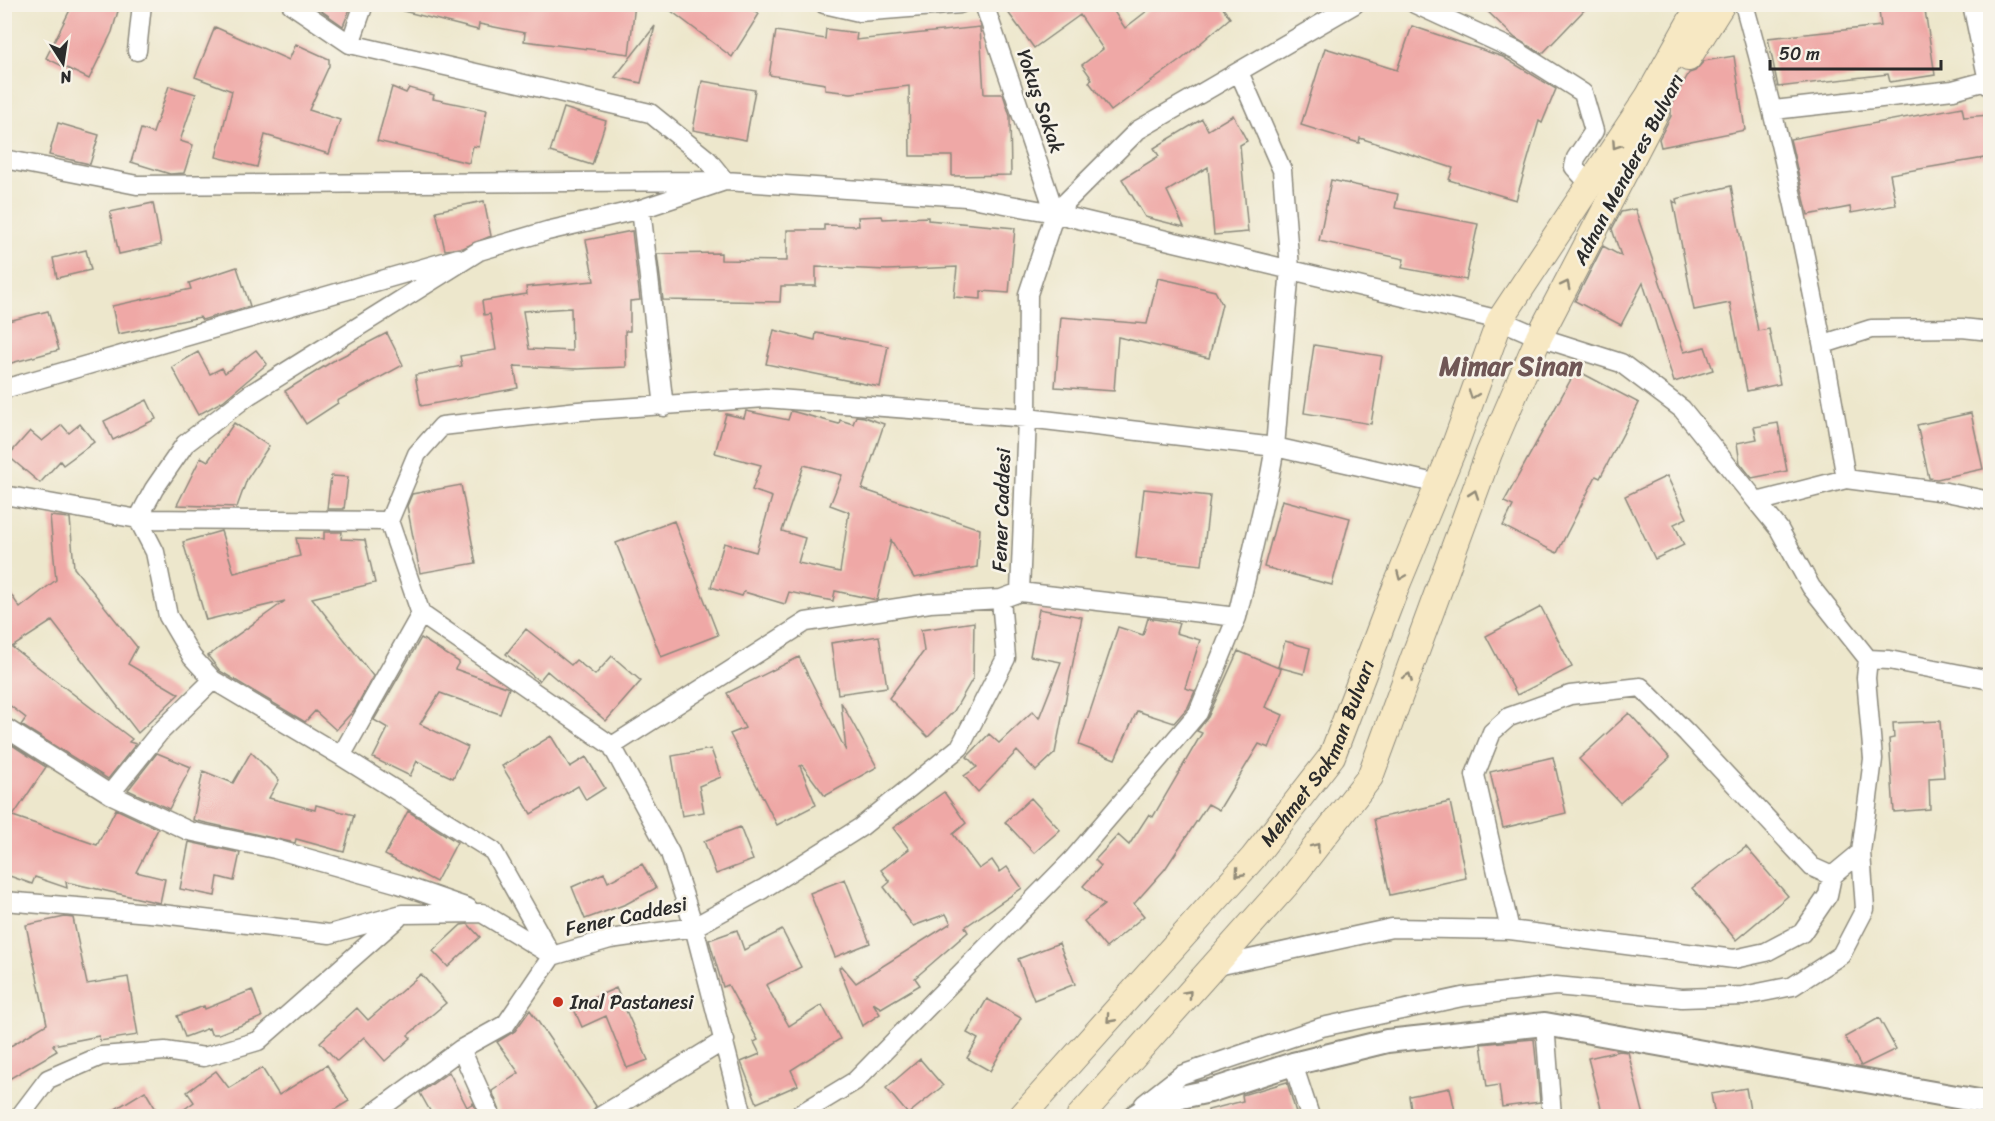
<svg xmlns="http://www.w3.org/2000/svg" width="1995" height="1121" viewBox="0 0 1995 1121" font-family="Sriracha,sans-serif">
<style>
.building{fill:#efa8a6;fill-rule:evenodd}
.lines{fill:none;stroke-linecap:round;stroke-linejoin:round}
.minor-casing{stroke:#8c897c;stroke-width:21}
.tertiary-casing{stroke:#8c897c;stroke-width:26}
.secondary-casing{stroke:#8c897c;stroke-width:28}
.minor{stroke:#fff;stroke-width:18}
.tertiary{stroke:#fff;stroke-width:22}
.secondary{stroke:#f7e8c3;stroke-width:26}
.oneway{stroke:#918a77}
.poi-dot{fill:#c8321e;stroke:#f7f3e8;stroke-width:2}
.labels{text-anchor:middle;stroke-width:5;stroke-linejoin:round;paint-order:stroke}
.street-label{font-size:20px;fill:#2b2b2b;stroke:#f7f3e8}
.poi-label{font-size:20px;fill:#2b2b2b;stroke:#f7f3e8;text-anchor:start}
.district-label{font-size:26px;font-weight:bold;fill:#705756;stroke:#f7f3e8}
</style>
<rect width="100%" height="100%" fill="#f7f3e8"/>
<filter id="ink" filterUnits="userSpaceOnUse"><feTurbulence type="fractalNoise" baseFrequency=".0167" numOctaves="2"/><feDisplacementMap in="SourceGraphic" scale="12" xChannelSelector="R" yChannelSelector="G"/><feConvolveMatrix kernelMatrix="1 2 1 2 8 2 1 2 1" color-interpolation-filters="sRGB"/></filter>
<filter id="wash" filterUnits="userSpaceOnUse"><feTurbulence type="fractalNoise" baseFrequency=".008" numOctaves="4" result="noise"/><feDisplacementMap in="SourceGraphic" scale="24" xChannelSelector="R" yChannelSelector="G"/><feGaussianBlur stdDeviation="1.35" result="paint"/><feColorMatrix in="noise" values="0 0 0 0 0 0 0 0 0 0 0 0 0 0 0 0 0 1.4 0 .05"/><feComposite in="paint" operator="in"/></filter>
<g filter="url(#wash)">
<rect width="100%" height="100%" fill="#ede7cc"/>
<g id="blocks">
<path class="building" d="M73,4H120L112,32L89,79L46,58Z
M312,4H352L343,26Z
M404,4H635L629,54L524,41L525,33L479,24L478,30L403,11Z
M662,4H743L759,14L732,57Z
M1002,4H1109L1125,28L1156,4H1220L1230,18L1182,59L1111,111L1089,82L1092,79L1082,65L1103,49L1080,15L1034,48Z
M1480,4H1590L1542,54L1515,38Z
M1878,4H1924L1935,75L1890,82L1888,74L1778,87L1768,38L1881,26Z
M655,26L641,83L615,77Z
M1412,26L1503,57L1556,89L1542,123L1539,121L1516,200L1449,180L1453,168L1360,138L1359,143L1301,125L1325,48L1397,70Z
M215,27L289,60L296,44L329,59V66L309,110L340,120L329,154L265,135L257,167L216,157L232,91L195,77Z
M980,27L984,94H1003L1010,116L1011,175L952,176V156H910L909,86L851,93L825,90V84L769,75L776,31L825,39L826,29L857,33L856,40Z
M1734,56L1745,130L1661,147L1659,139L1671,116V105L1689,73L1695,71L1704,61Z
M702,81L755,90L746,140L693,130Z
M169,86L196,94L180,141L193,145L184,173L170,174L131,162L141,129L153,133Z
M392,87L406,93L409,88L434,95L433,99L487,110L479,147L473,146L469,163L377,141Z
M1962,107L1964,117L1990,115V157L1890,174L1896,205L1851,213L1850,207L1808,215L1790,139Z
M564,108L606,121L592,165L550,152Z
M1233,115L1247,141L1240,145L1248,232L1214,235L1208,167L1167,191L1184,227L1145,217L1122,179L1159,156L1154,148L1202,119L1208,130Z
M58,123L99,135L90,164L49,155Z
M1331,180L1398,194L1395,208L1478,224L1466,280L1402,268L1404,259L1319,241Z
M1731,186L1758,331L1769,329L1780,384L1747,391L1730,303L1694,310L1673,201L1677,204L1676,199Z
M484,201L491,236L463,248L445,250L436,211Z
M153,203L161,245L119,254L110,212Z
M1635,209L1684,352L1705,347L1713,370L1674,382L1643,283L1621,325L1575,301L1603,246L1621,256L1612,229L1621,212Z
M882,216L883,219L928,217V220L1015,228L1009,293L981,291V299L954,297L957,267L888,270L816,267V286H781L780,302L663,300L657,254L721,253V260L787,261V230H824V225L859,226L858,217Z
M632,231L640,300L630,301V331H625L626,367L578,369L514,366L518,388L421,406L415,375L462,366L460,356L496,350L490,314L484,315L482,301L527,294L526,287L594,281L586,240ZM571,308L572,351L529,349L523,311Z
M86,250L91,270L57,278L53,258Z
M237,267L250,306L202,320L200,317L118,334L112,306L191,289L189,283Z
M1158,278L1215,291L1222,304L1209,358L1118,337L1114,391L1055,387L1061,317L1147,324Z
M48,311L59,350L4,365V322Z
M774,330L815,340L816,333L888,346L880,387L766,364Z
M387,333L403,365L337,401L338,403L306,424L285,391L333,361Z
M1314,345L1382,356L1371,424L1304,413Z
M256,350L267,364L223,401L198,415L172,367L198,352L210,374L222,368L225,373Z
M1576,370L1639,403L1600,478L1596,476L1557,553L1503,526L1513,506L1504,502Z
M147,400L156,419L113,440L104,421Z
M746,411L788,420L791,411L839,424L840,420L853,424L856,416L864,417L884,424L862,489L980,529L977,567L914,578L891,540L877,600L835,591L833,601L789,592L785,604L744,592L742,596L711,587L724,543L756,552L772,497L752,490L761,465L715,453L726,414L744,418ZM804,465L842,475L830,505L849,512L840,572L798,563L805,538L782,531Z
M1971,413L1983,469L1937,479L1929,478L1917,425Z
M234,423L269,446L247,479L237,507L177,505L201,457L208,461Z
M1778,423L1787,471L1752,478L1740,463L1737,443L1757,439L1754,427Z
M80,424L94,442L63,465L60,461L40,483L8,456L30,431L42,441L62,425L69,433Z
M331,476L348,477L344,509H327Z
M1667,476L1687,518L1674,524L1684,545L1655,559L1625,496Z
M461,485L476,563L420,573L407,506L412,494Z
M1144,489L1210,496L1202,565L1136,558Z
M1282,500L1350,518L1332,585L1264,567Z
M50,516L70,518L74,568L137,647L128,664L179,694L138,733L52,621L12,647L132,739L129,742L136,744L108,779L21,725L26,718L4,701V584L20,608L56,580Z
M674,521L718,635L661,657L616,543Z
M221,531L234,573L300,556L296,538L324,539V532H342L341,539L365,540L375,583L312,598L373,676L355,709L336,730L315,711L305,722L220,671L208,656L285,601L206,620L183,542Z
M1541,607L1572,667L1517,695L1486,636Z
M1039,609L1082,617L1055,753L1036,771L1017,751L978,792L964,776L977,767L967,757L989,734L999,743L1033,711L1039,718L1061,662L1030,656Z
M1148,618L1179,623L1176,633L1200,640L1185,688L1195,691L1188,707L1174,723L1137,711L1115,759L1079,745L1118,627L1143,635Z
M974,622L973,678L954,711L928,737L889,698L924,651L921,630Z
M526,629L571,665L576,660L595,675L612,656L641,681L606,721L547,671L539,681L506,654Z
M879,636L887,687L838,694L831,643Z
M421,638L459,662L455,669L509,688L500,714L440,693L420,724L468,747L453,778L417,761L410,776L373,758L388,728L374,720Z
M1285,641L1310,648L1304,674L1278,667Z
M1238,651L1281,669L1265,707L1283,715L1269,748L1259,744L1219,810L1208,804L1165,869L1134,904L1144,916L1106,948L1084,921L1104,905L1083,886L1101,866L1095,860L1118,835L1129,845L1149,814L1153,817L1202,733L1197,731L1208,717Z
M799,657L846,751L841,702L877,767L825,796L802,765L800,766L816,805L777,825L730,734L745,728L727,693Z
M1629,713L1670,758L1620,803L1579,759Z
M1940,721L1944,777L1929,778L1930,809L1894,812L1889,739L1894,738L1893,723Z
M551,736L570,767L586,757L605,788L586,800L578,786L531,814L502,766Z
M9,743L46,767L13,816L97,845L116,809L158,829L136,872L165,879L160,903L66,882L67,888L35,877L32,884L4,874V749Z
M711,749L721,777L699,786L704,812L682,816L672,756Z
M251,752L279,780L269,798L315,810L316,805L354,815L344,852L296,839L295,843L193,820L203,771L233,783Z
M157,753L191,767L169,809L128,790Z
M1553,757L1566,813L1503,828L1490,772Z
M944,792L966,823L953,834L979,869L992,860L1000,872L1007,867L1022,888L965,927L968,932L915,978L920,985L881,1008L873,1003L880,1014L862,1026L839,968L842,966L856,983L951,923L946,914L913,926L884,887L890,882L881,870L909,849L893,828Z
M1031,798L1060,830L1034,853L1005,822Z
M1450,802L1466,878L1390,895L1374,819Z
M408,811L457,842L436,882L385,855Z
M740,827L753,860L716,874L704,841Z
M189,842L240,853L234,881L218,877L215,896L180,889Z
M1746,847L1788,896L1736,940L1692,888Z
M642,864L656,888L626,904L585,919L572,887L604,873L608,882Z
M845,879L870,943L835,957L810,893Z
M65,917L73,918L87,984L128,977L138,1035L100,1041L99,1036L53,1045L57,1051L4,1082V1050L47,1024L26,925Z
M468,924L480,937L448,967L433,951L461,925Z
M737,930L744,950L782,930L801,967L766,985L789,1026L822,1005L840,1039L791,1070L798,1085L757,1103L741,1062L760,1054L754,1042L758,1040L728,985L723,987L709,940Z
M1059,943L1075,984L1034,1000L1018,959Z
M421,974L446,1003L408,1035L411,1038L385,1061L364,1037L337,1061L320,1042L357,1008L368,1020Z
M616,988L648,1060L627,1068L606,1016L582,1027L573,1007Z
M252,990L262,1017L219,1034H211L209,1028L185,1037L177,1016L204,1006L205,1009Z
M987,999L1021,1018L990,1071L967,1058L978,1039L967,1033Z
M530,1010L596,1106L590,1116H502L492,1091L519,1073L497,1042L515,1031Z
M1879,1018L1896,1049L1861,1066L1845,1037Z
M1534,1039L1540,1102L1502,1107L1499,1085L1487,1087L1481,1044Z
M1619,1051L1628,1052L1644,1116H1603L1588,1058Z
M920,1059L943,1086L908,1114L886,1088Z
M327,1065L349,1101L324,1116H175L194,1102L187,1092L216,1071L229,1088L262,1068L279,1095Z
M449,1072L467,1107L473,1103L479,1116H433L420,1093Z
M1287,1082L1297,1116H1208V1110L1243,1101L1242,1095Z
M1450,1088L1456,1116H1412L1409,1096Z
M1746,1088L1751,1116H1715L1711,1094Z
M145,1091L160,1116H104Z"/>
</g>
</g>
<g filter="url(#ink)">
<use href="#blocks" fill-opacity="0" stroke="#8c897c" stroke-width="1.5"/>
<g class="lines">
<g class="minor-casing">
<path id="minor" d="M291,4L350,44L650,113L708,160L725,181
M824,4L859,12L960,4
M984,4L1055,213
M1415,4L1517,51L1583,93L1594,131L1576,158L1574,167L1584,178L1592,181
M1744,4C1788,161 1820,319 1846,479
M350,44L364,4
M137,51L142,4
M1774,110L1953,90L1986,81L1989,86L1972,4
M4,159L137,185L708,181
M641,209L664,407
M1824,344L1871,329L1962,328L1990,331
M4,389L458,258
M4,495L138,519L389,521
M1020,592L1237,617
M1868,659L1889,660L1990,680
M4,727L110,794L189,831L275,849L399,884L468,908
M612,746L806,622L930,603L1001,599
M341,756L421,614
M110,794L159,733L213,680
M4,901L162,914L330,934L402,914L482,913L548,953
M1510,930L1475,775L1492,732L1509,717L1570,695L1641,687L1687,733L1812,867L1832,876
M552,956L493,851L341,756L213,680L192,657L168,616L155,552L138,519L154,489L185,444L249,395L479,251L547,231L641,209L725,181L966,197L1049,212L1500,320L1539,337L1621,363L1682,409L1757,502L1846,479L1946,492L1990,501
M1213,967L1392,928L1510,930L1734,959L1766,952L1802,933L1828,895L1832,876L1861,852
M1545,1024L1552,1116
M461,1049L491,1116
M1293,1064L1310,1116
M1144,1104L1181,1075L1322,1027L1462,997L1556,986L1682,998L1743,996L1793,986L1841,955L1865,909L1861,852L1873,759L1866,678L1868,659L1811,587L1779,529L1757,502
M20,1116L48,1079L101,1056L165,1051L204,1057L258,1041L398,918
M370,1116L461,1049L506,1024L552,956L610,939L694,927L763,889L861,827L960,747L1006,658L1001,599L1020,592L1027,418L1028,294L1055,213L1138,130L1355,4
M601,1116L725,1040
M743,1116L694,927L670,853L612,746L421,614L389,521L417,454L442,426L578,411L765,398L1027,418L1275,447L1439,484
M797,1116L855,1081L1073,859L1198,713L1237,617L1269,480L1275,447L1290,268L1282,170L1239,72"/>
</g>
<g class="tertiary-casing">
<path id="tertiary" d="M1135,1116L1157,1102L1210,1091L1293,1064L1387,1041L1545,1024L1990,1103"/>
</g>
<g class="secondary-casing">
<g id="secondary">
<path d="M1688,58L1722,4"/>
<path id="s1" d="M1022,1116L1253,858L1332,756L1396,587L1456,442L1500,320L1648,97L1700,4"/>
<path d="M1080,1116L1286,885L1370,777L1489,453L1539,337L1657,110"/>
</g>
</g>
<use href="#minor" class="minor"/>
<use href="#tertiary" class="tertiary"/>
<use href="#secondary" class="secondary"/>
</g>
<defs><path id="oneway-chevron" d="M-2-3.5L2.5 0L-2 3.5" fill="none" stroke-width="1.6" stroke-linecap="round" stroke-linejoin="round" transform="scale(1.5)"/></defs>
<g class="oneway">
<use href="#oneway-chevron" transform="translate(1616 145) rotate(124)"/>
<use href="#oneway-chevron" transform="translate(1566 285) rotate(-63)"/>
<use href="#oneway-chevron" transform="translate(1473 395) rotate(110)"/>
<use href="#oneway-chevron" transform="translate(1474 494) rotate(-71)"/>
<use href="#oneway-chevron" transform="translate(1401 576) rotate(113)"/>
<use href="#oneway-chevron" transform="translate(1408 677) rotate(-69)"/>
<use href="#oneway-chevron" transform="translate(1316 847) rotate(-52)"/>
<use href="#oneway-chevron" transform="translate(1239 873) rotate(132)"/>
<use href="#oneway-chevron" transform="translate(1188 994) rotate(-48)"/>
<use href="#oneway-chevron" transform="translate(1110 1019) rotate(132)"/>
</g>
</g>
<circle class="poi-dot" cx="558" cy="1002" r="6"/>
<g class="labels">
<g class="street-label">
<text transform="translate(1041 101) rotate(71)" y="7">Yokuş Sokak</text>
<text transform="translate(1628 169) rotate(-62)" y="7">Adnan Menderes Bulvarı</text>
<text transform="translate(1001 510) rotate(-88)" y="7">Fener Caddesi</text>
<text dy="7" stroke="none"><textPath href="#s1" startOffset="471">Mehmet Sakman Bulvarı</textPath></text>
<text transform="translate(626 916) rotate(-12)" y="7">Fener Caddesi</text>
</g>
<g class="poi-label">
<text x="570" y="1009">Inal Pastanesi</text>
</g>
<g class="district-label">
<text x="1511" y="375">Mimar Sinan</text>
</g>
</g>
<rect width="1995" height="1121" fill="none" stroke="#f7f3e8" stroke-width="24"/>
<g transform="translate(63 63) rotate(168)" stroke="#f7f3e8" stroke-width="4.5" paint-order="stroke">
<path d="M0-4.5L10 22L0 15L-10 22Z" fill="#2b2b2b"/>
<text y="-9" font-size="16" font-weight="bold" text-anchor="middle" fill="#2b2b2b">N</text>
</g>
<path d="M1770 60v9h171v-9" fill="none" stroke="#2b2b2b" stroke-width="3"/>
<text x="1779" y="60" font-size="18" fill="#2b2b2b" stroke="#f7f3e8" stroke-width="4.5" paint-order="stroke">50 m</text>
</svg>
